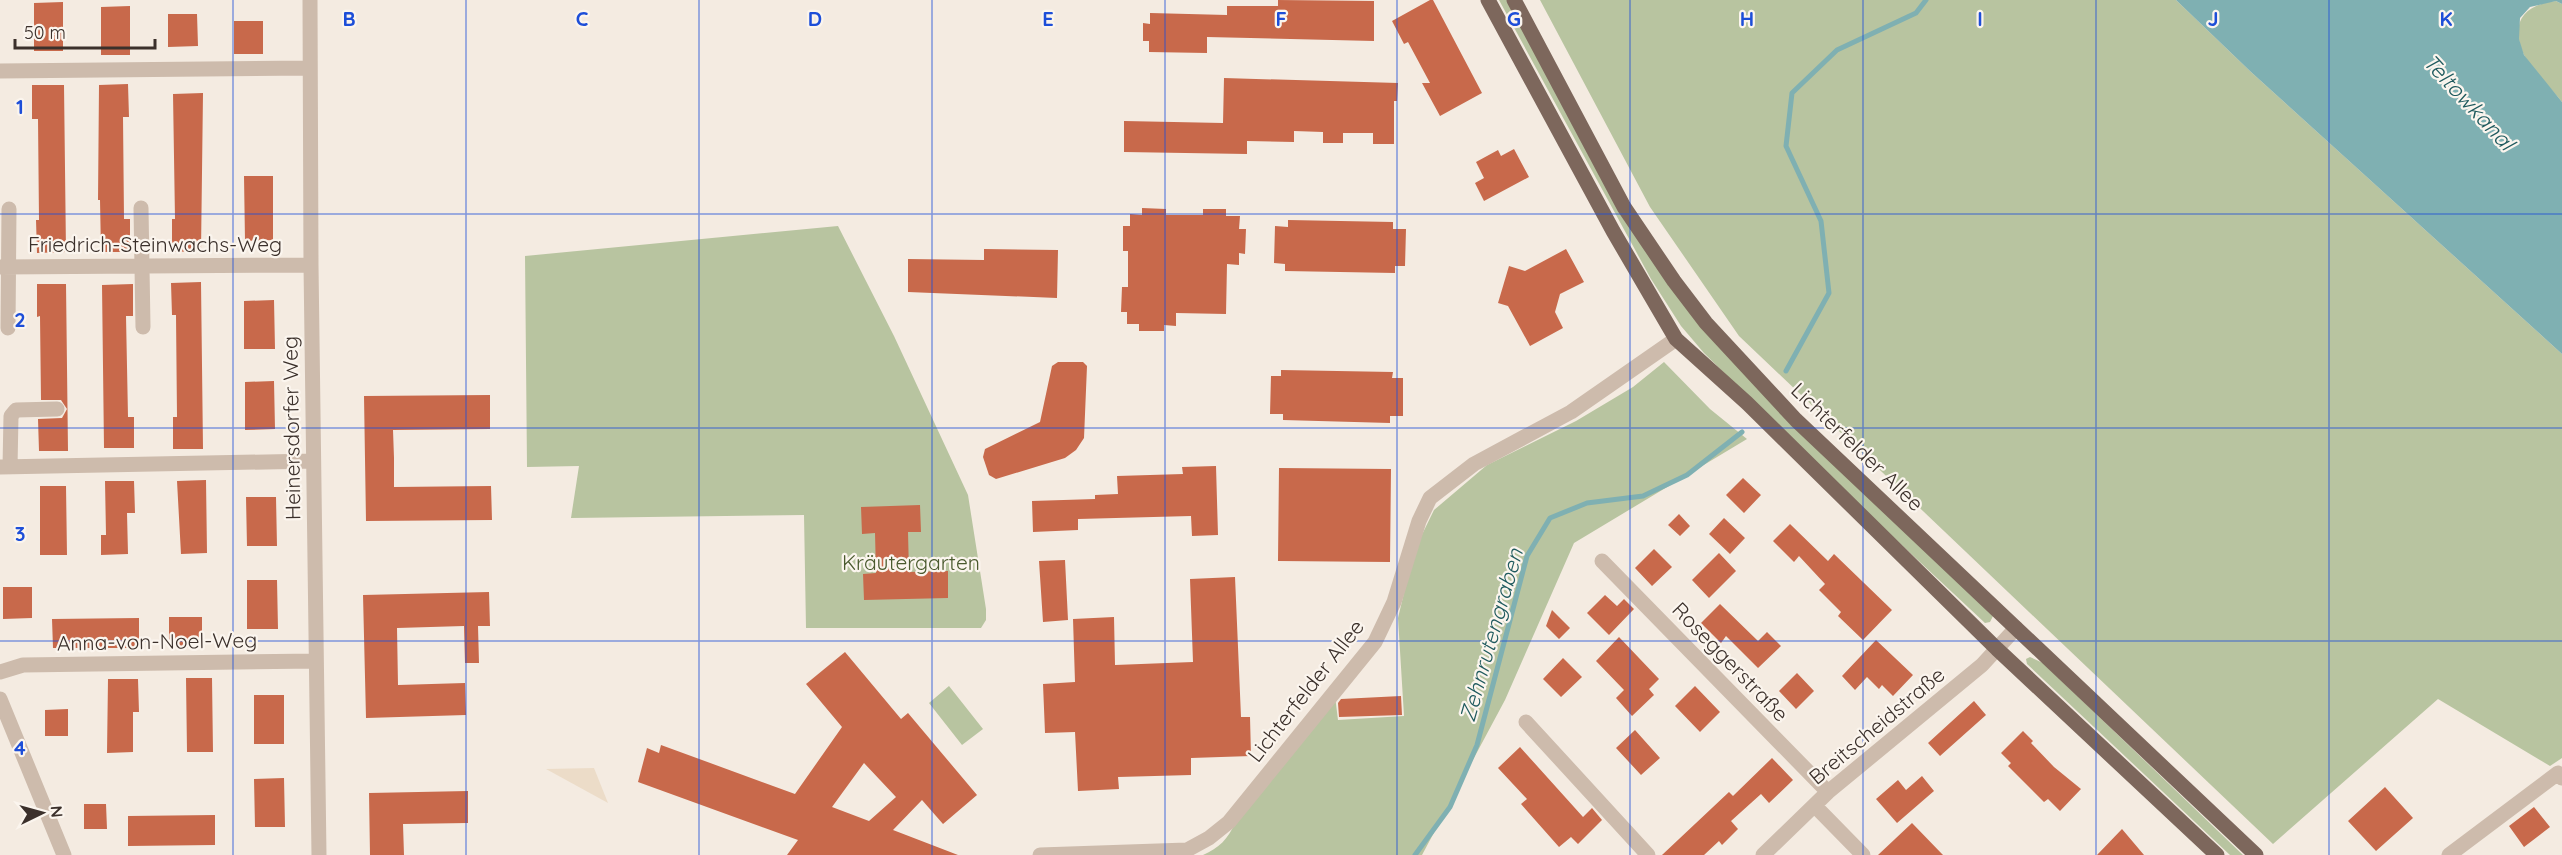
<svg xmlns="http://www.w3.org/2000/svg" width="2562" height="855" viewBox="0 0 2562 855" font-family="Quicksand,sans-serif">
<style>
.green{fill:#b8c4a0}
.plaza{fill:#ecdcc8}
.water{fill:#7fb0b2}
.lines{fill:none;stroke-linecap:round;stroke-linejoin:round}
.stream{stroke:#7fb0b2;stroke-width:5}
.building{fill:#c8694b;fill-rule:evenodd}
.minor{stroke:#cdbbac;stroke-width:15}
.major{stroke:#7d675c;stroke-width:15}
.grid{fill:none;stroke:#1d4ed8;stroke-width:1.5;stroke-opacity:0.55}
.labels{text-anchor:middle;stroke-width:4.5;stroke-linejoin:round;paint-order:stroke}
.street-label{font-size:21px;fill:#3b302b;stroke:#fbf5ee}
.park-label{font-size:21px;fill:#4a5a2e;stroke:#fbf5ee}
.water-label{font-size:22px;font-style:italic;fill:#1f5a5e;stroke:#fbf5ee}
.grid-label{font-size:20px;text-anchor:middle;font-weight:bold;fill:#1d4ed8;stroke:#fbf5ee;stroke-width:4.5;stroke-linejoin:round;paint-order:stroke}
</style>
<rect width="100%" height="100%" fill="#f4ebe1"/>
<path class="green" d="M1499,0H1507L1661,273L1993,616L1990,622L1985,623L1843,490L1704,353L1681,326L1651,279Z
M1540,0H2176L2251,72L2562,354V758L2550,766L2438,699L2273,844L1739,336L1650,207Z
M2556,1L2562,4V102C2550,87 2533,71 2524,55C2509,23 2524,4 2556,1Z
M838,226L894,336L968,495L986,609V620L981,628H806L804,515L571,518L579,466L527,467L525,256Z
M1664,362L1710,409L1747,439L1574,543L1505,700L1422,855H1203C1219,848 1228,839 1235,823L1335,696L1338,720L1404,716L1398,618L1414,551L1434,510L1487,465L1576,421L1633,387Z
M2030,657L2043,663L2243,855H2230L2027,664L2026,659Z
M949,686L983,729L962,745L929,703Z"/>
<path class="plaza" d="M594,768L608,803L546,769Z"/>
<path class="water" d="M2176,0H2562V4L2556,1L2530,7L2520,18L2519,39L2524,55L2562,102V354L2251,72Z"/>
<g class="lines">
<path class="stream" d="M1786,371L1829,293L1821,221L1786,146L1792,93L1837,50L1916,13L1926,0
M1415,855L1450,807L1477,745L1527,556L1550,518L1587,503L1643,496L1687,475L1742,432"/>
</g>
<path class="building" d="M1278,0L1374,1V41L1207,37V53L1149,52V41H1143V23L1150,24V13L1227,15V6H1278Z
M1430,0H1433L1482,93L1440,116L1422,83H1430L1408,42L1404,44L1392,21Z
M63,2V51H34V3Z
M130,6V55H101V7Z
M168,14H197L198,46L168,47Z
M234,21H263V54H234Z
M1224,78L1398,83L1397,101H1394V144H1373V133H1343V143H1323V132L1294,131V142L1247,141V154L1124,152V121L1223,123Z
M128,84L129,117H123L124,219H130V252H101L100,200H98L99,85Z
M32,85H64L66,252L37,253L36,220H39L38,119H32Z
M203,93L201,251L172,252V219H175L173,94Z
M1514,149L1529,177L1484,201L1475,183L1484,178L1476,162L1498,150L1501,156Z
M244,176H273V240L245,241Z
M1142,208L1166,209V215H1203V209H1226V216H1240L1239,229H1246L1245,254L1239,253V265L1227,264L1226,314L1176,313V326L1164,325V331H1139V324H1127V312H1121L1122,287H1128V251H1123V226H1130V214L1142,215Z
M1288,220L1393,222V229H1406L1405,266H1395V273L1285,271V264L1274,263L1275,226L1288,227Z
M984,249L1058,250L1057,298L908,292V259L984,260Z
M1566,249L1584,282L1560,294L1555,312L1563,328L1530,346L1508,306L1498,303L1509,266L1525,271Z
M201,282L203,449H173V417H177L176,315H172L171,283Z
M37,284H66L68,451H39L38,419L62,418L67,409L61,400H41L40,316L37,317Z
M133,284V316H126L128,417H134V448H104L102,285Z
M274,300L275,349H244V301Z
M1058,362H1083L1087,366L1084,438L1076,450L1065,458L996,479L989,475L983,457L985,449L1040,422L1052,366Z
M1281,370L1393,372L1392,378H1403V416H1390V423L1283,420V414H1270L1271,376H1281Z
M274,381L275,429L245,430V382Z
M490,395V429L393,430L394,458V487L491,486L492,520L366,521L364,396Z
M1216,466L1218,535L1192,536L1191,516L1078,519V530L1033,532L1032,501L1095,499V495L1118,494L1117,476L1183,474L1182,467Z
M1279,468L1391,469L1390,562L1278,561Z
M1743,478L1761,495L1744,513L1726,495Z
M206,480L207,553L181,554L177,481Z
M105,481H134L135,513H127L128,554L101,555V535H106Z
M40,486H66L67,555H40Z
M246,497H276L277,546H247Z
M920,505L921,532H908L909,572L948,571V598L864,600L863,574L876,573L875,533L862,534L861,507Z
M1679,514L1690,526L1680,536L1668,525Z
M1724,518L1745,538L1730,554L1709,534Z
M1790,524L1828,561L1834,554L1892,610L1863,640L1838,616L1841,612L1819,590L1825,584L1799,556L1794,562L1773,541Z
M1654,549L1672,567L1652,586L1635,568Z
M1719,553L1736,571L1709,598L1692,580Z
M1065,560L1068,620L1043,622L1039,561Z
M1235,577L1241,717H1250L1251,756L1191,758V775L1118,777L1119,789L1078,791L1075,732L1045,733L1043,684L1075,682L1073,619L1114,617L1115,665L1193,662L1190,579Z
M247,580H277L278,629H247Z
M3,587H32V618L3,619Z
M489,592L490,626H478L479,663H465L464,626L397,628L398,685L465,683L466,715L366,718L363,595Z
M1605,595L1617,606L1624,599L1634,609L1609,635L1587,613Z
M1720,604L1758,641L1767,632L1781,646L1758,668L1726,636L1721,643L1701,623Z
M1552,610L1570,628L1559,639L1546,626Z
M169,617H202V647L169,648Z
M139,618V648H53L52,619Z
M1619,637L1659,679L1649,689L1654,695L1632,716L1616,698L1624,690L1596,661Z
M1876,640L1913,675L1893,696L1882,685L1879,689L1867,677L1855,690L1842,676Z
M845,652L901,719L908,713L977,795L943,824L922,800L893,830L958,855H787L798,840L638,782L647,748L659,753L661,745L795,794L842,727L806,684ZM864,763L896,797L869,821L832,807Z
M1563,658L1582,677L1561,697L1543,679Z
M1797,673L1814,691L1796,709L1779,691Z
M186,678H212L213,752H187Z
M108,679H138L139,712H133V752L107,753Z
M1695,686L1720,712L1700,732L1675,706Z
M254,695H284V744H254Z
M1401,696L1402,715L1339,717L1338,703L1341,699Z
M1974,701L1986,715L1940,756L1928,743Z
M68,709V736H45V710Z
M1635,730L1660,758L1641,775L1616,748Z
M2023,731L2033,741L2031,743L2054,767L2081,789L2060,811L2048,799L2044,802L2008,766L2011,763L2001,753Z
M1520,747L1583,817L1592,808L1602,820L1578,844L1571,837L1559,847L1521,804L1527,799L1498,768Z
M1772,758L1793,780L1769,803L1761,794L1731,821L1738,829L1722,845L1719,841L1704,855H1662L1729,792L1733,796Z
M1922,776L1934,791L1897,823L1876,799L1898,780L1906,790Z
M284,778L285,827H255L254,779Z
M2385,787L2413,818L2376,851L2348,821Z
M468,791V823L403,824L404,855H370L369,793Z
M84,804H106L107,829H84Z
M2534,807L2550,827L2524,847L2509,826Z
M215,815V845L128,846V816Z
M1912,823L1943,855H1878Z
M2122,829L2144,855H2097Z"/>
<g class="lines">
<path class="minor" d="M310,0L311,265L319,855
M0,71L309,68
M141,208L143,327
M0,267L311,265
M8,328L9,209
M0,467L313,461
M10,467L11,416L16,410L57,409
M1602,561L1828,792
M0,672L23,665L316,661
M0,699L64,855
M1526,722L1648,855
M1815,806L1863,855
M1040,855L1187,850L1209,838L1229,822L1375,642L1394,602L1419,521L1430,498L1474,464L1571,412L1676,339
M1763,855L1828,792L1982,665L2016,628
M2449,855L2558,773L2562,778"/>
<path class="major" d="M1488,0L1613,231L1676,339L1747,403L1997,649L2217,855
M1514,0L1624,207L1674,281L1706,323L1796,420L2256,855"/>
</g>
<path class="grid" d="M233,0V855M466,0V855M699,0V855M932,0V855M1165,0V855M1397,0V855M1630,0V855M1863,0V855M2096,0V855M2329,0V855M0,214H2562M0,428H2562M0,641H2562"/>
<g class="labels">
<g class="street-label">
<text x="155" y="252">Friedrich-Steinwachs-Weg</text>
<text transform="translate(292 428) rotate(-91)" y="7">Heinersdorfer Weg</text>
<text transform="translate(1857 447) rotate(44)" y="7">Lichterfelder Allee</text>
<text transform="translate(157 642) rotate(-1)" y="7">Anna-von-Noel-Weg</text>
<text transform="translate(1730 662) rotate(46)" y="7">Roseggerstraße</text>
<text transform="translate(1306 691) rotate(-52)" y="7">Lichterfelder Allee</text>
<text transform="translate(1877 726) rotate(-40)" y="7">Breitscheidstraße</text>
</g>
<g class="park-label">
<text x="911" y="570">Kräutergarten</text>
</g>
<g class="water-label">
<text transform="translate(2469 102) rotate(47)" y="8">Teltowkanal</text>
<text transform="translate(1491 635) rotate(-74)" y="8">Zehnrutengraben</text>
</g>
</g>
<g class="grid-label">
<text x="349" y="26">B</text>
<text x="582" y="26">C</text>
<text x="815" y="26">D</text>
<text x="1048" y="26">E</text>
<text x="1281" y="26">F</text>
<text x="1514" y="26">G</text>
<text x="1747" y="26">H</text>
<text x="1980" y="26">I</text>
<text x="2213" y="26">J</text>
<text x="2446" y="26">K</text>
<text x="20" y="114">1</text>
<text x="20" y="327">2</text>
<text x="20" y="541">3</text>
<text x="20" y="755">4</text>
</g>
<g transform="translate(42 813) rotate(85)" stroke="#fbf5ee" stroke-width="4.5" paint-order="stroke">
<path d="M0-4.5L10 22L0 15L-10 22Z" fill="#3b302b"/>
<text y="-9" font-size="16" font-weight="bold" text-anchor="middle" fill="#3b302b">N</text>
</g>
<path d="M15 39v9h140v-9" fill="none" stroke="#3b302b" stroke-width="3"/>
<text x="24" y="39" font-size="18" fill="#3b302b" stroke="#fbf5ee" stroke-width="4.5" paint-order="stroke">50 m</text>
</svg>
